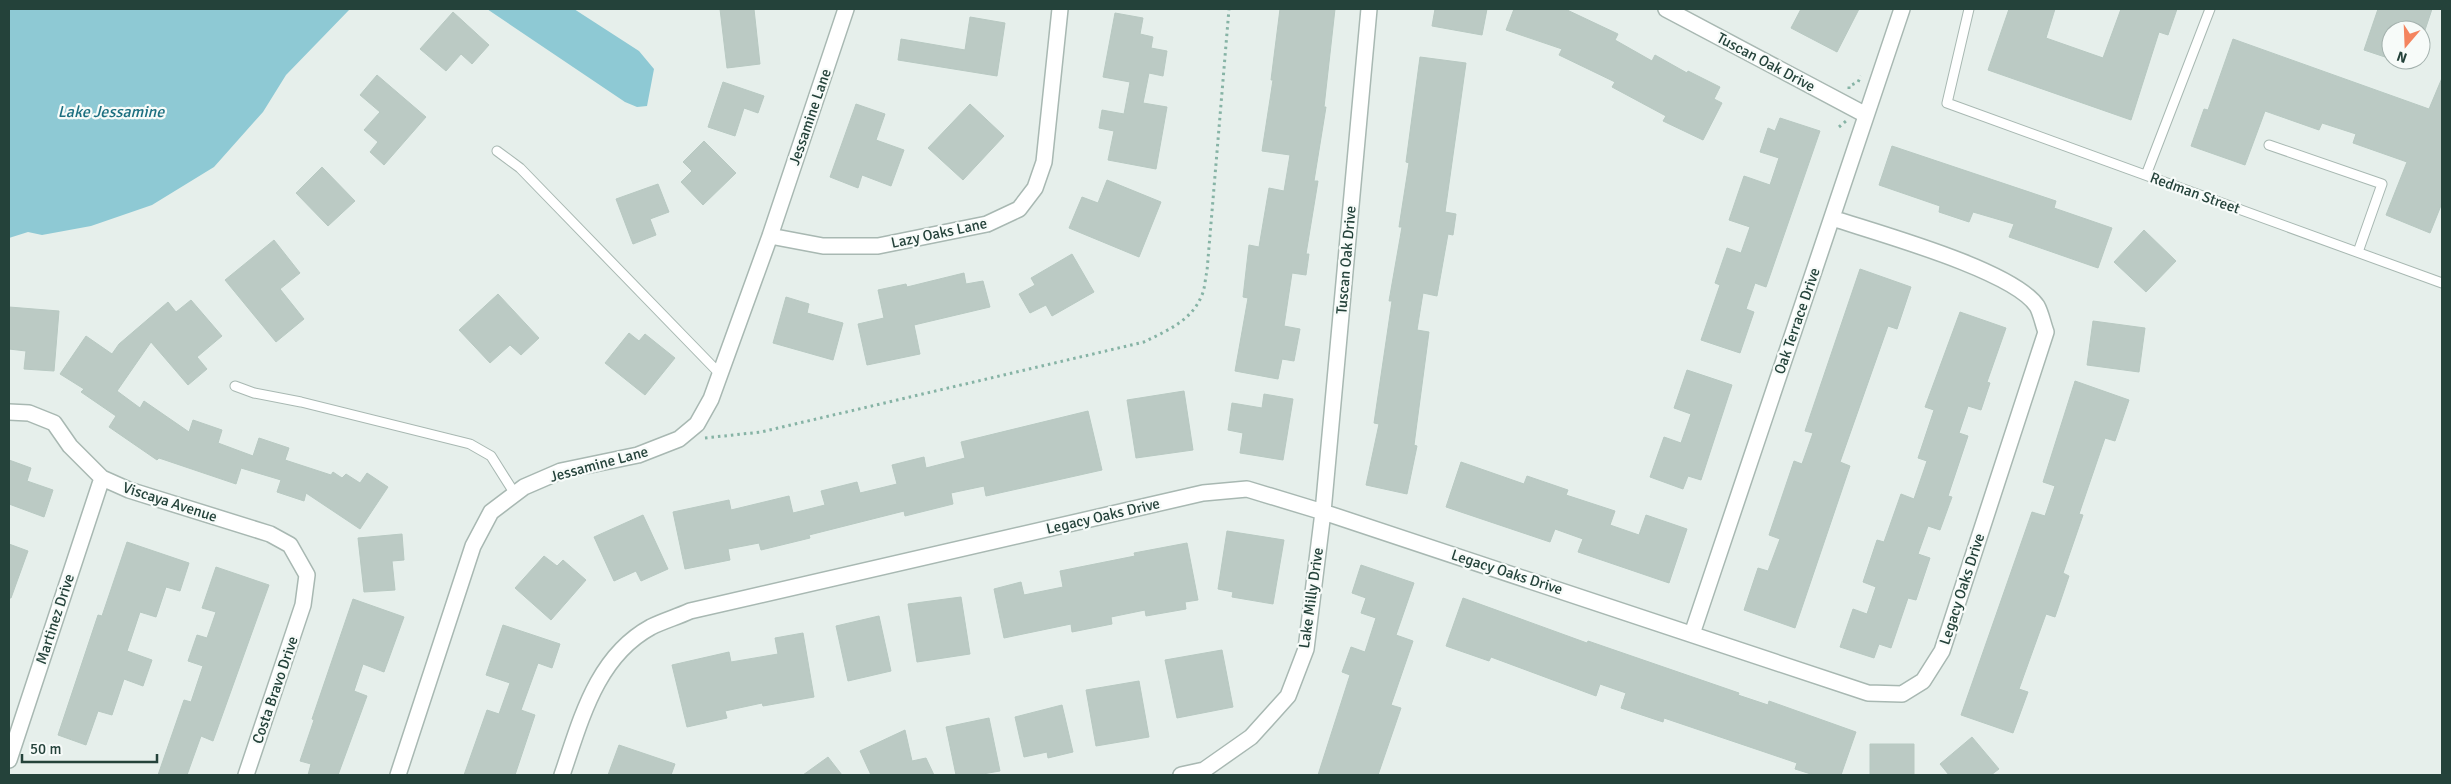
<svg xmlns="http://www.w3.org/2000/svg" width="2451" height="784" viewBox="0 0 2451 784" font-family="Signika,sans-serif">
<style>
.water{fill:#8ec9d4}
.building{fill:#bbcac4;stroke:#b8c9c2}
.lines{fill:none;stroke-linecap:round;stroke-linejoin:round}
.lane-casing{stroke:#a8b8b2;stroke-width:11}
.street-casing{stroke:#a8b8b2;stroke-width:18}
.path{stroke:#86b3a5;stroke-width:3;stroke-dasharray:2.5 4;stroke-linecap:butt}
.lane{stroke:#fff;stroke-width:9}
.street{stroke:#fff;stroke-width:15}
.labels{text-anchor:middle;stroke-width:4.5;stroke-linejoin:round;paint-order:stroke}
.street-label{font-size:15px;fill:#24423a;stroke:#f7fbf9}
.water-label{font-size:16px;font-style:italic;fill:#1c6f80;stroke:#f7fbf9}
</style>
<rect width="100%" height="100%" fill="#e6efeb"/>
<path class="water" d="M9,9H350L286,75L263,112L214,167L152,205L91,226L42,235L28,232L9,238Z
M487,9H574L639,51L654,69L647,106L637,107L625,102Z"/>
<path class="building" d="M720,9H754L760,64L727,68Z
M1280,9H1335L1324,107H1326L1314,181H1318L1306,254H1309L1306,275L1292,273L1284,326L1300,329L1294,361L1282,359L1278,379L1235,371L1248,298L1243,297L1249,245L1259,247L1269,188L1284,191L1290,155L1262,151L1273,80H1271Z
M1435,9H1487L1482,35L1432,26Z
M1514,9H1565L1618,34L1615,40L1652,61L1655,55L1687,73L1688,71L1720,87L1714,99L1722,103L1703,140L1663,121L1666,116L1612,87L1615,82L1559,55L1562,49L1506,30Z
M1801,9H1859L1837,52L1791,28Z
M2009,9H2055L2046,38L2103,58L2121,9H2177L2168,35L2159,32L2131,120L1988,70Z
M2378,9H2432L2425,30H2391V59L2364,50Z
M453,12L489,45L472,64L461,54L446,71L420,49Z
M1115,13L1143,18L1140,34L1153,37L1151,48L1167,51L1163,76L1149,73L1143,103L1167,107L1156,169L1108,160L1114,131L1099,128L1102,110L1124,114L1130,82L1103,77Z
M970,17L1005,23L997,76L898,60L901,39L965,50Z
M2233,39L2429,109L2442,78V203L2430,233L2386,215L2407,162L2353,143L2356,134L2322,123L2319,130L2265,111L2245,165L2191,146L2204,109L2208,110Z
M1420,57L1466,63L1445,212L1456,214L1453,235L1448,234L1437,296L1423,293L1417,330L1429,332L1414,445L1417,446L1407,494L1366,485L1379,424L1374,423L1392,301H1389L1402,227H1399L1409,163L1406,162Z
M377,75L426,117L384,165L370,152L378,142L364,130L380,112L360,95Z
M723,82L764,96L758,113L744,108L735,136L708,127Z
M856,104L885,114L876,140L904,150L891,186L862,175L858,188L830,177Z
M970,104L1004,136L963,180L928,148Z
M1780,118L1820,131L1766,287L1755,283L1746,309L1754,312L1740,353L1701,340L1720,285L1715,283L1727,248L1741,253L1750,227L1729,220L1744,176L1770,185L1779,158L1760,152L1768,128L1775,131Z
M704,141L736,173L703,205L681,182L692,171L683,162Z
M1892,146L2056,201L2054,208L2112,228L2098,268L2009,237L2014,224L1973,212L1969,222L1939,212L1940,206L1879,185Z
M322,167L355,201L328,226L296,193Z
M1107,180L1161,202L1139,257L1069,228L1082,197L1098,203Z
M658,184L669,212L650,219L656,235L633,244L616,199Z
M2144,230L2176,261L2146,292L2114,262Z
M274,240L300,273L280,289L304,319L276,342L225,280Z
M1072,254L1094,292L1052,316L1046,305L1030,313L1019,294L1035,285L1031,278Z
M1860,269L1911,287L1897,329L1888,326L1840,462L1850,466L1795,628L1744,610L1758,568L1768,571L1780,539L1769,535L1794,461L1802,464L1813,433L1805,431Z
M964,273L966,284L983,281L990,307L914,325L920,354L867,365L858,324L884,318L878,290L906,284L907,287Z
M498,294L539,338L521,355L510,345L490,363L459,330Z
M786,297L809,304L807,313L843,323L833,360L773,343Z
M191,300L222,336L197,357L207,369L188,385L151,342L117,391L140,408L144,401L189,432L193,420L222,430L218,443L253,456L259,438L289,448L285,460L331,475L333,472L342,478L346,474L360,483L367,473L388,487L360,529L306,493L304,501L277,492L281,480L241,468L236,484L159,458L157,460L109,427L116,416L81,392L84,389L60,374L86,336L112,354L119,344L168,302L176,312Z
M9,307L59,311L54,371L24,369L26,351L9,349Z
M1960,312L2006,328L1987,382L1990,383L1981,410L1968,406L1959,433L1968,436L1948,496L1952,497L1940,530L1928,526L1918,554L1930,558L1916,600L1908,598L1891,648L1879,644L1874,658L1840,647L1853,609L1867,614L1876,587L1863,582L1877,540L1884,542L1901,494L1914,499L1927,461L1918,458L1934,410L1925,407Z
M2093,321L2145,328L2139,372L2087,365Z
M629,333L639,341L645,334L675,358L645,395L605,363Z
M1687,370L1732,385L1701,480L1688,476L1683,489L1650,477L1664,437L1681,443L1691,414L1674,408Z
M2075,381L2129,400L2115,441L2105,438L2079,514L2083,515L2063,573L2069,576L2055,617L2046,614L2019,689L2028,692L2013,733L1961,715L2032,512L2045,516L2055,486L2043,482Z
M1184,391L1193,450L1136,458L1127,400Z
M1264,394L1293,399L1283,460L1240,453L1243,433L1228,430L1232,403L1262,408Z
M1088,411L1102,470L986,496L984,486L951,493L953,504L905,516L904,511L809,535L810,538L761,550L759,543L728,549L730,560L685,569L673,512L729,500L731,510L789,496L793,513L825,505L821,491L857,482L860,493L897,484L892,465L924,457L926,468L965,458L961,442Z
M9,460L31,468L27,481L53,490L44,517L9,504Z
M1461,462L1524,484L1527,476L1568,490L1566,495L1615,511L1610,525L1639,535L1646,515L1687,529L1669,583L1578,552L1583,539L1555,529L1550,542L1446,507Z
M643,515L668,569L641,581L636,571L614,581L594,537Z
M1227,531L1284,540L1273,604L1232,597L1233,592L1218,589Z
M402,534L404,560L392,561L395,590L364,592L358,538Z
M127,542L189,563L180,591L166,587L156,617L140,612L127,651L152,660L143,686L124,679L112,715L98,711L86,745L58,735L98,615L102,616Z
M1187,543L1198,600L1185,602L1186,609L1146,616L1145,610L1111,617L1112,624L1072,632L1071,624L1004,638L994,589L1021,582L1024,595L1063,587L1060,571L1135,556L1134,553Z
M9,544L28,551L11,598H9Z
M544,556L557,566L563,560L586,580L551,620L515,588Z
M1361,565L1414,583L1396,635L1413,641L1391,705L1401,708L1378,775H1318L1350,675L1342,672L1351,647L1365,652L1376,618L1361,613L1366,598L1352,593Z
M216,567L269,585L213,741L201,736L187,775H158L184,700L191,702L203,666L188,661L197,635L207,638L216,612L202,608Z
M961,597L970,654L917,662L908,604Z
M1463,598L1587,643L1588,641L1739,693L1738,695L1768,705L1769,701L1856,732L1841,775H1814L1795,769L1797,763L1664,718L1663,722L1621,708L1626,693L1600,684L1596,696L1491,657L1489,661L1446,646Z
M353,599L404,617L384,672L363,664L354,691L367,696L338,775H308L311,764L300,761L314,720L312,719Z
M879,616L891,671L848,681L836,626Z
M503,625L560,644L552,668L538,663L521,710L535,715L515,775H464L487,710L499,714L510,683L486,675Z
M803,633L814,697L763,706L762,703L725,711L727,718L687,727L672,665L729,652L731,662L778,654L775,638Z
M1222,650L1233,707L1177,718L1165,660Z
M1139,681L1149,737L1096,746L1086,690Z
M1062,705L1073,752L1048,758L1047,752L1024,757L1015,717Z
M989,718L1000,771L977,775H956L946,727Z
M905,730L912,761L926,758L934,775H871L860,751Z
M1972,737L1999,769L1991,775H1949L1940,764Z
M1870,744H1914V775H1870Z
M619,745L675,764L671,775H608Z
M828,757L842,775H803Z"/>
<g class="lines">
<g class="lane-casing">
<path id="lane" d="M1969,9L1947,103L2442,283
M2269,145L2382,184L2358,252
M497,151L520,168L720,374
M2146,175L2210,9
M235,386L254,393L301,402L470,444L491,456L515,494"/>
</g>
<g class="street-casing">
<path id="street" d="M1666,9L1866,115
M770,236L823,246H878L987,224L1019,209L1035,188L1044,162L1060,9
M9,412L29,413L54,423L70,446L102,478L129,490L270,534L290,545L307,575L303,605L246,775
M1692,634L1902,9
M9,760L102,478
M398,775L473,546L491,512L524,487L561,471L638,455L679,439L697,424L711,399L770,236L846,9
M562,775C581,720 596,657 651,627C663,621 677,617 690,611L1203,493L1247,489L1323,512L1868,693L1902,694L1923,681L1942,651L2046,332C2043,324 2041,313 2037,306C2013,270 1877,233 1832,218
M1181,775L1204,770L1251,737L1288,696L1306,649L1323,512L1369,9"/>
</g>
<path class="path" d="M1849,89V86L1858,82L1861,76
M1839,127L1846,121
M705,438L761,432L1144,342C1166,331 1191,321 1201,297C1205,290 1205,279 1207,271L1229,9"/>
<use href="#lane" class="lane"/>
<use href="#street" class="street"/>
</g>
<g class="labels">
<g class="street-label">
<text transform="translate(1766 62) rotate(28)" y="5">Tuscan Oak Drive</text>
<text transform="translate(810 117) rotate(-71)" y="5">Jessamine Lane</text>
<text transform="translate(2195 193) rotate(20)" y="5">Redman Street</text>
<text transform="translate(939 233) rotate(-12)" y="5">Lazy Oaks Lane</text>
<text transform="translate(1346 260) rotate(-85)" y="5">Tuscan Oak Drive</text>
<text transform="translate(1797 321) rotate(-71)" y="5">Oak Terrace Drive</text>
<text transform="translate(599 464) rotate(-15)" y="5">Jessamine Lane</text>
<text transform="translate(170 502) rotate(18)" y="5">Viscaya Avenue</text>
<text transform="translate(1103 516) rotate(-13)" y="5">Legacy Oaks Drive</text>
<text transform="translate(1507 572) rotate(18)" y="5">Legacy Oaks Drive</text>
<text transform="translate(1962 589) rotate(-72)" y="5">Legacy Oaks Drive</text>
<text transform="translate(1311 598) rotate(-82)" y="5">Lake Milly Drive</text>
<text transform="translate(55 619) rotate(-72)" y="5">Martinez Drive</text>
<text transform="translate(275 690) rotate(-71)" y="5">Costa Bravo Drive</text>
</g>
<g class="water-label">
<text x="111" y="117">Lake Jessamine</text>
</g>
</g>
<rect width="2451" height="784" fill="none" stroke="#24423a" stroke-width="20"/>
<g transform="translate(2406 45) rotate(199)"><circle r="24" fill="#f7fbf9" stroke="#a3b1ad"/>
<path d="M0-4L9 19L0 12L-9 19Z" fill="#f4845f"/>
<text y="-8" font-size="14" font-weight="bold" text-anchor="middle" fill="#24423a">N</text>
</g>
<path d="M22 754v8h135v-8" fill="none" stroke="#24423a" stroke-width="2.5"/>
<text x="30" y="754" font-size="15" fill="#24423a" stroke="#f7fbf9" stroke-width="4" paint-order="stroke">50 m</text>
</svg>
